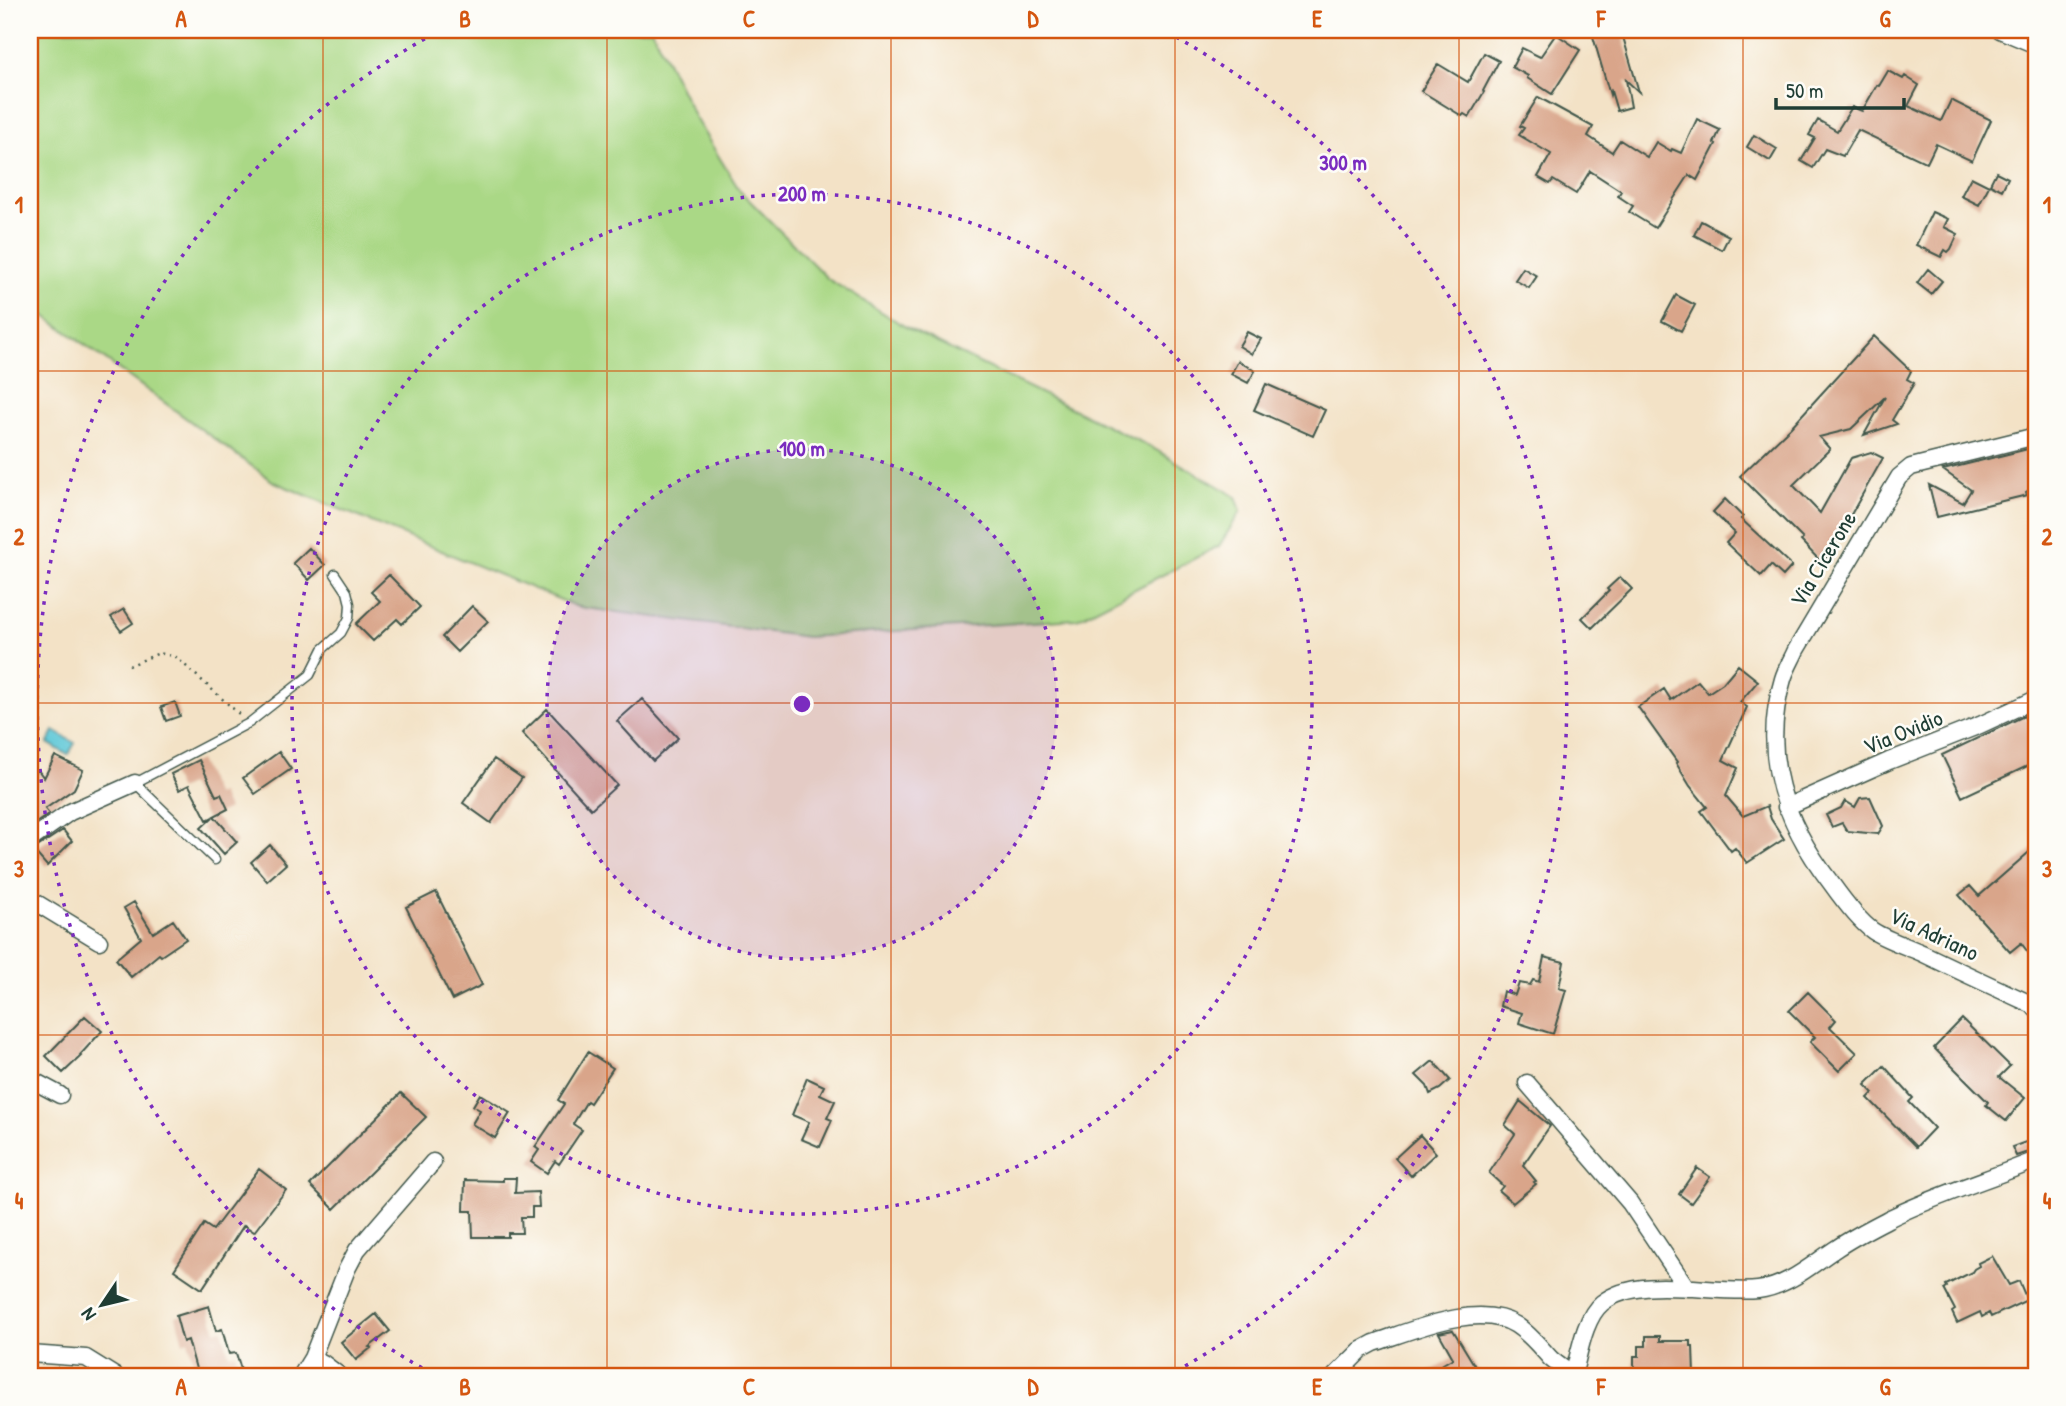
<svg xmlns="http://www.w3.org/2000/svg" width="2066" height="1406" viewBox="0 0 2066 1406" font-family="'Patrick Hand',sans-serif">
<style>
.green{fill:#aad886;stroke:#648a5d;stroke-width:2}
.water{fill:#5dc7d7;stroke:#3e8286;stroke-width:2}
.building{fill:#d9a58a}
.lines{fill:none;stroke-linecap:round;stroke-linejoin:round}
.lane-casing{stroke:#3f564a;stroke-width:11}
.street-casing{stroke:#3f564a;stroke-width:19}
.path{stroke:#3f564a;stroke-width:2.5;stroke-dasharray:2 5;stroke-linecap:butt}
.lane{stroke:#fff;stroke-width:8}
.street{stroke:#fff;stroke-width:16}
.grid{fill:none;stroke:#d45610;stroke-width:2;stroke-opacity:0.55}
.ring{fill:none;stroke:#7b2cbf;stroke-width:3.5;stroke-dasharray:3.5 7}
.labels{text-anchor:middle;stroke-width:5;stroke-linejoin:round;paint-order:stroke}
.street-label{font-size:23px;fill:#1f3d34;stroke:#fdfcf7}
.centre{fill:#7b2cbf;stroke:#fdfcf7;stroke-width:3.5}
.ring-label{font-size:21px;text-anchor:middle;font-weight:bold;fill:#7b2cbf;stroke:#fdfcf7;stroke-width:5;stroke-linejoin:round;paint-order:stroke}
.neatline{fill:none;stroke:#d45610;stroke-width:2.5}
.grid-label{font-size:23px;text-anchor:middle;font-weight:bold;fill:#d45610}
</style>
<rect width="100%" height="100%" fill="#fdfcf7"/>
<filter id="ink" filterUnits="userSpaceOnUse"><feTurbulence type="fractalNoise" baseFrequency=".0143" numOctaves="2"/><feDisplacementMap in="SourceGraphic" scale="14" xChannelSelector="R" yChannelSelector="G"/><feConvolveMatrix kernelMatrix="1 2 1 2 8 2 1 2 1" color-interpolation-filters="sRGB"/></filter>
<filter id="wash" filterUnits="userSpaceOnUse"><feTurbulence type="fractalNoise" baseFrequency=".00686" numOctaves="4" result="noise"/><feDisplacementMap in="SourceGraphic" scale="28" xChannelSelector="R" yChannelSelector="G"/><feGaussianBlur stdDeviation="1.57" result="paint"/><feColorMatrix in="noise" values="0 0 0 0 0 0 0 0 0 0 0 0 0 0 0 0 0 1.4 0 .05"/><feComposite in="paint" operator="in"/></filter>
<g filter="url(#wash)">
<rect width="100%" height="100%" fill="#f3e2c6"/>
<path class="green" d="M30,30H652L695,118L740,191L828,279L911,330L1149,446L1225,490L1236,497L1241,511L1219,546L1077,619L807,637L578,607L274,482L30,305Z"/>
<path class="water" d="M54,731L75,743L68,755L48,743Z"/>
<g id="blocks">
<path class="building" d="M1606,30H1621L1639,92L1626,80L1631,107L1617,111L1611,91L1610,95L1592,33Z
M1556,34L1580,50L1552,94L1527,78L1528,76L1512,67L1522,48L1540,57Z
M1484,53L1499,61L1483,91L1484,92L1469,117L1464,114L1462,116L1421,91L1438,64L1468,82Z
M1888,71L1903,79L1905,76L1919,85L1908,106L1941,121L1951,100L1991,120L1972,161L1936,144L1927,163L1858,130L1843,156L1825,149L1813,168L1801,161L1815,138L1809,135L1818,120L1837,131L1852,107L1862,111L1877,85L1879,86Z
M1538,97L1593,127L1588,136L1612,152L1620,140L1647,157L1656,142L1671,151L1672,149L1681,153L1697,119L1720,130L1714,143L1716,144L1697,180L1689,175L1655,228L1629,212L1633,206L1618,196L1621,191L1590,171L1576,194L1553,180L1550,184L1538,177L1551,154L1519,135L1524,128L1520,126Z
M1754,135L1777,149L1770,161L1747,147Z
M1996,172L2008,178L2002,190L1990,184Z
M1971,177L1989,186L1979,205L1961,196Z
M1932,212L1948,219L1944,227L1958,234L1951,249L1948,252L1945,250L1941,257L1916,245Z
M1701,221L1729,236L1722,250L1694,235Z
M1523,268L1537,276L1529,288L1515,280Z
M1928,269L1942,281L1931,294L1917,283Z
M1676,295L1695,305L1681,331L1662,321Z
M1247,332L1261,339L1252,354L1239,346Z
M1874,336L1911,371L1907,379L1914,383L1892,420L1897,424L1864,435L1885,397L1851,429L1819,437L1830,449L1793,485L1820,513L1851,458L1871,452L1883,458L1823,564L1801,541L1803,539L1740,476L1791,427Z
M1238,361L1255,371L1248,383L1231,374Z
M1266,384L1325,410L1313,436L1254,410Z
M2036,447V486L2026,492L2027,495L1937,517L1929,485L1963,503L1971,490L1943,470Z
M1725,499L1743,517L1741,519L1792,566L1783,576L1771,565L1761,576L1726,543L1735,533L1713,512Z
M309,548L325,565L309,580L293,563Z
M389,575L420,607L402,624L397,619L373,641L356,624L380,601L371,592Z
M1620,577L1632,589L1592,628L1582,618L1609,591L1607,589Z
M472,606L488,621L457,652L442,637Z
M124,609L133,623L121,631L111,617Z
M1738,665L1758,681L1740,702L1747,707L1723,760L1738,768L1726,796L1743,816L1767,806L1771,819L1784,839L1747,863L1735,848L1731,851L1701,811L1707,807L1690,786L1676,763L1677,762L1638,707L1664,689L1671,700L1698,681L1708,693L1723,683Z
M642,699L678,738L653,761L617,721Z
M175,702L180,716L166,721L161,707Z
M547,709L617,785L591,809L522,733Z
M2024,716L2026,720L2036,718V762L1962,797L1942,755Z
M279,752L291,769L255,794L243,778Z
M55,756L83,770L74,789L45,809L49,814L30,827V775L38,770L44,778Z
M494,759L522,778L491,823L463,803Z
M199,760L216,796L221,794L228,809L214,816L237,842L224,854L201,828L213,817L207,820L189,785L179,790L171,774Z
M1870,797L1883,826L1878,834L1847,831L1842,823L1832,827L1826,815L1841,808L1845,801L1855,807L1860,798Z
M63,830L72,841L47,866L33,850Z
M270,845L286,864L267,881L251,862Z
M2036,846V963L2021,943L2010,952L1959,895L1970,886L1979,896Z
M436,892L482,985L452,1000L406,907Z
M134,902L153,933L173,920L186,939L161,956L159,954L131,977L116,959L141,938L124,908Z
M1544,957L1564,962L1559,988L1566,990L1553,1034L1519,1023L1522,1013L1500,1006L1503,991L1515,995L1519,983L1530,985L1533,980L1539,982Z
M1808,992L1836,1020L1830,1027L1857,1053L1839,1071L1810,1042L1815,1037L1789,1011Z
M85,1016L102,1031L80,1055L81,1056L63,1073L46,1056Z
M1962,1019L2010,1066L1999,1077L2025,1098L2006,1121L1986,1105L1988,1102L1934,1048Z
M588,1052L613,1068L590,1103L587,1101L573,1124L582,1130L559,1164L555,1161L547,1173L531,1162L539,1150L535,1147L564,1104L558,1100Z
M1433,1061L1450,1080L1440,1089L1430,1094L1427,1086L1416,1075Z
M1884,1066L1913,1098L1909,1102L1934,1128L1916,1147L1868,1098L1873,1093L1865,1085Z
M807,1078L824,1086L820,1094L835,1101L827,1118L832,1120L820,1147L801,1139L809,1122L792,1115Z
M401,1093L426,1117L334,1209L310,1185Z
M480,1094L510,1113L495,1138L472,1124L480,1110L473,1106Z
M1520,1101L1550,1126L1523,1165L1536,1181L1534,1182L1536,1184L1513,1203L1499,1191L1503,1186L1489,1173L1515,1134L1505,1125Z
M1420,1135L1436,1153L1411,1176L1395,1158Z
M2026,1142L2034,1150L2016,1156L2012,1147Z
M1697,1168L1710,1177L1691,1203L1679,1194Z
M259,1169L286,1190L254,1232L244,1225L202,1289L174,1270L204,1224L213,1230Z
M503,1178H516L515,1193L538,1192L539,1207H532V1217H521L522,1233H508V1237H473L472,1211H464L465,1180L503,1181Z
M1992,1256L2009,1285L2019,1281L2027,1300L1991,1317L1989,1313L1982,1317L1980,1312L1957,1323L1952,1312L1955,1310L1944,1289L1947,1287L1946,1285L1972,1272L1974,1269L1979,1266L1978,1263Z
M209,1306L216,1331L222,1329L229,1354L236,1353L243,1376H198L188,1340L183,1342L176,1316Z
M376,1314L390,1331L369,1347L371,1348L356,1360L341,1342Z
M1453,1330L1481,1376H1423L1453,1358L1439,1333Z
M1646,1336H1660V1341H1691V1346H1693L1694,1376H1639V1373H1634V1356H1639V1346H1646Z"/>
</g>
</g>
<g filter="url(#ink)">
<use href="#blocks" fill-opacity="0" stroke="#3f564a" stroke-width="2"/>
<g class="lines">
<g class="lane-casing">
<path id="lane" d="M215,860L135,783L249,723L310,675L323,649L341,633L349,618L350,604L347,592L335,574"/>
</g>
<g class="street-casing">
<path id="street" d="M2000,30L2036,45
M2036,436L1911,467L1899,477L1796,650C1792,659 1786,669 1783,679C1760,755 1784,822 1831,883C1841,897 1860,922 1873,931C1887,940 1906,946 1922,953C1959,971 1996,988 2033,1005L2036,1009
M1786,807L1889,761L1980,725L2036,699
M30,840L70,812L135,783
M30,899L99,941
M30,1079L60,1095
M1527,1083L1630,1203L1687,1288
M30,1354L86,1358L115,1376
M312,1358L323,1363L340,1376
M301,1376L312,1358L347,1269L357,1250L433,1162
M1335,1376L1361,1350L1374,1343C1411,1331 1479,1301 1516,1325C1530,1334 1540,1347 1551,1359C1558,1365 1566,1370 1573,1375
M1573,1376C1579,1355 1584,1318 1602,1303C1639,1273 1714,1295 1758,1290C1789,1286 1812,1264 1837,1248C1853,1237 1871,1228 1888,1219C1936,1195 1987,1180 2036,1160"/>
</g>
<path class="path" d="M129,666L159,653L176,657L239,714"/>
<use href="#lane" class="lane"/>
<use href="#street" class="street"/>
</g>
</g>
<path class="grid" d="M323,30V1376M607,30V1376M891,30V1376M1175,30V1376M1459,30V1376M1743,30V1376M30,371H2036M30,703H2036M30,1035H2036"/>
<circle cx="802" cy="704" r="255" fill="#7b2cbf" fill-opacity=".12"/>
<g class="ring">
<circle cx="802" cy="704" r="255"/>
<circle cx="802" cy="704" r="510"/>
<path d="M431 1373A765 765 0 0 1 437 32M1167 32A765 765 0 0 1 1173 1373"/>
</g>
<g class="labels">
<g class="street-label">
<text transform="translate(1823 559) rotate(-59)" y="8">Via Cicerone</text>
<text transform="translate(1903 732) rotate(-22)" y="8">Via Ovidio</text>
<text transform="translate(1934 934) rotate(25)" y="8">Via Adriano</text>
</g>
</g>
<circle cx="802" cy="704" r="10" class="centre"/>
<g class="ring-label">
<text x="1343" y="170">300 m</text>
<text x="802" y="201">200 m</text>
<text x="802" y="456">100 m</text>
</g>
<rect width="2066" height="1406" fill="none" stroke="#fdfcf7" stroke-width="77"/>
<g transform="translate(102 1305) rotate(235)" stroke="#fdfcf7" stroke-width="5" paint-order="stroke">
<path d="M0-5L12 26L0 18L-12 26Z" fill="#1f3d34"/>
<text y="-10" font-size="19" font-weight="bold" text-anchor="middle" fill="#1f3d34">N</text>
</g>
<path d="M1776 98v10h128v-10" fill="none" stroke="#1f3d34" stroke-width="3.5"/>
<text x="1786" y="98" font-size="21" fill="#1f3d34" stroke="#fdfcf7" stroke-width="5" paint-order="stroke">50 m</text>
<rect x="38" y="38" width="1990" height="1330" class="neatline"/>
<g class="grid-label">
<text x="181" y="27">A</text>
<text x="465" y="27">B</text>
<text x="749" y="27">C</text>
<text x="1033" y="27">D</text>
<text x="1317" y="27">E</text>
<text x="1601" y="27">F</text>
<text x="1885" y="27">G</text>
<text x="19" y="213">1</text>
<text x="2047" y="213">1</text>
<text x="19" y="545">2</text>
<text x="2047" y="545">2</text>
<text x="19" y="877">3</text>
<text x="2047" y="877">3</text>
<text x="19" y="1209">4</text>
<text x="2047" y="1209">4</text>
<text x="181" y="1395">A</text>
<text x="465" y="1395">B</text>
<text x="749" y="1395">C</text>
<text x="1033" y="1395">D</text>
<text x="1317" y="1395">E</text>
<text x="1601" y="1395">F</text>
<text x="1885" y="1395">G</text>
</g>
</svg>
